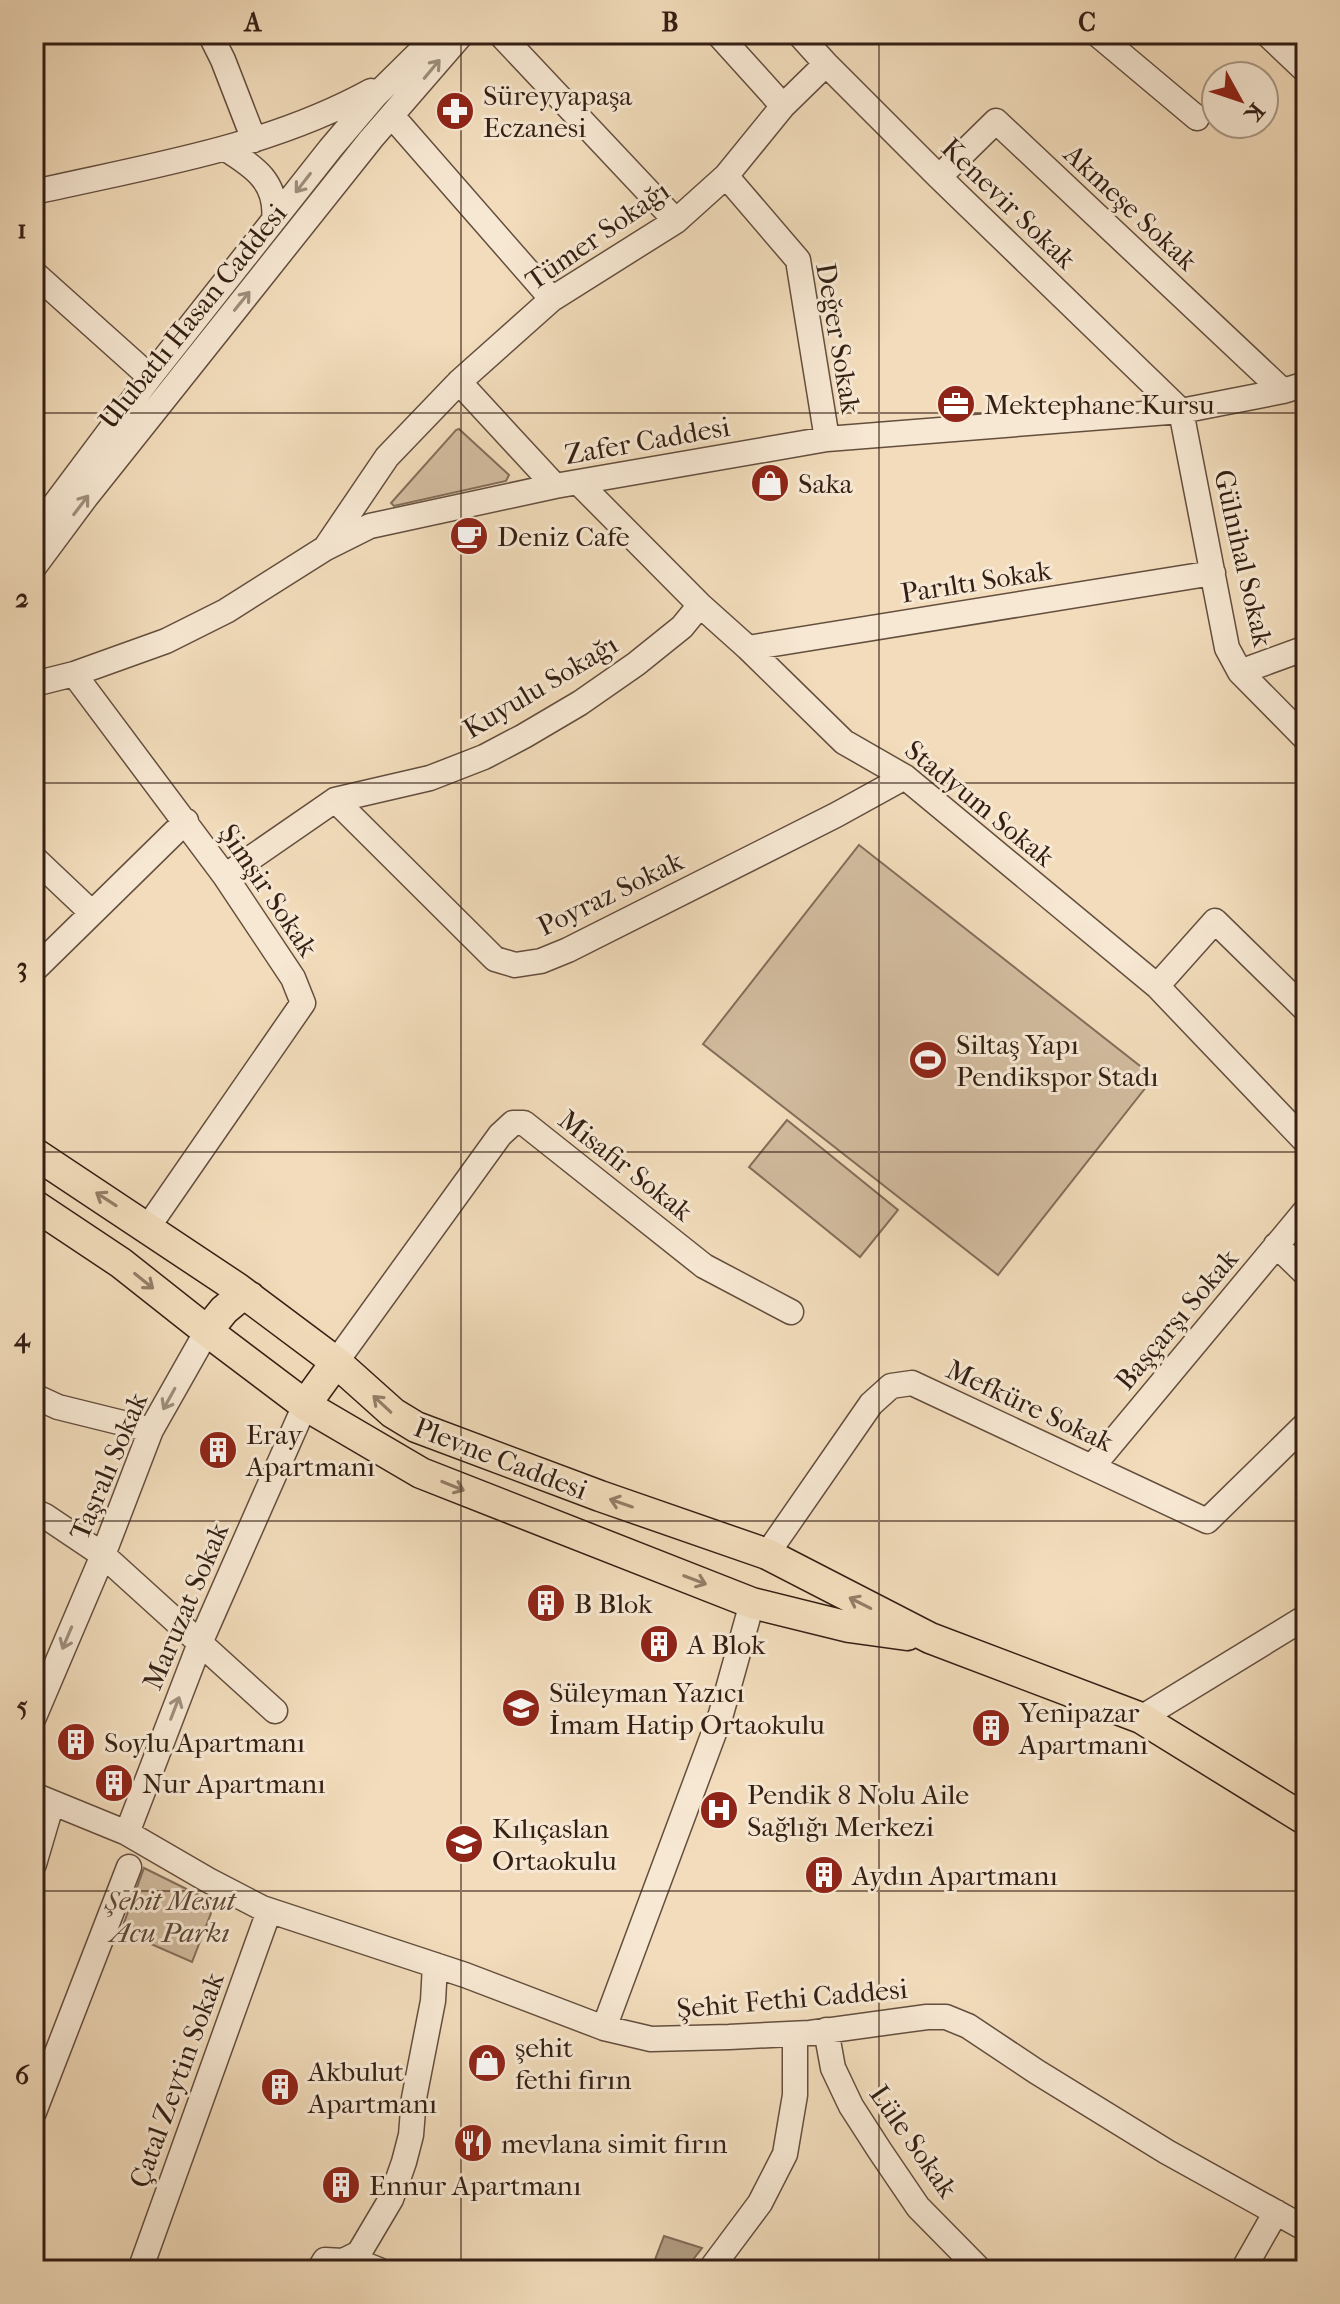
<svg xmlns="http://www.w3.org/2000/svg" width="1340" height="2304" viewBox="0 0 1340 2304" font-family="'IM FELL French Canon',serif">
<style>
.green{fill:#d2bc9f;stroke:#836e5a;stroke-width:2}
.water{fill:#b19c82;stroke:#7f6a56;stroke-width:2}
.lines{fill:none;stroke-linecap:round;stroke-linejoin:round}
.minor-casing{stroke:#644e3e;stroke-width:27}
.major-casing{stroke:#341f14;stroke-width:33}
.minor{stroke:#f7e8d3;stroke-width:24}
.major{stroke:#f2dcbb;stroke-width:30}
.oneway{stroke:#9f8e7d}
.oneway2{stroke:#937e68}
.grid{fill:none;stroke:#341f14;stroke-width:2;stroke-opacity:0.55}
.labels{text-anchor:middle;stroke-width:6;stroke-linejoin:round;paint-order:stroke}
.poi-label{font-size:28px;fill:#341f14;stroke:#f7e8d3;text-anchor:start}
.street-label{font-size:28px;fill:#341f14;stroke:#f7e8d3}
.park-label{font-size:28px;font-style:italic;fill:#5c4637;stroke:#f7e8d3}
.neatline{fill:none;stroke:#341f14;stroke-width:3}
.grid-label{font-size:26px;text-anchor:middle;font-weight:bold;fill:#341f14}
</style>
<rect width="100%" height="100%" fill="#f2dcbb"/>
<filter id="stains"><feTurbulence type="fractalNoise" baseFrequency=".0025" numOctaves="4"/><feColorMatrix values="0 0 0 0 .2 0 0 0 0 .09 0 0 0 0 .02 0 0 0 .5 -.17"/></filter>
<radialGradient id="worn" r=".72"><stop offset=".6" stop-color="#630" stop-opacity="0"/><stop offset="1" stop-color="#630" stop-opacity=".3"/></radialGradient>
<path class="green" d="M459,429L509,475L506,481L394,506L391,503L456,430Z
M859,845L1154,1077L998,1275L703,1044Z
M787,1120L898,1210L860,1257L749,1167Z
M144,1868L215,1903L192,1962L121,1931Z"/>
<path class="water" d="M664,2236L702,2248L685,2270H651Z"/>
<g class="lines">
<g class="minor-casing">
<path id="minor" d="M210,34L223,60L254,140
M500,34L676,221
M718,34L783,106
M799,34L826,64L939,177L1181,411L1227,648L1240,672L1306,739
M1097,34L1197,118
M1267,34L1306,71
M392,116L552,299
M226,149C255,167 278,183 274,220
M726,176L798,260L827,439
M939,177L996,121L1283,391
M34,192C149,166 267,148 371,91
M34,273L150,377
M578,482L700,605L748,648L844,742L905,777L1157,986L1306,1142
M555,486L459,382L552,299L676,221L726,176L783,106L826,64
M34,532L150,377L330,149L375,96L438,34
M326,547L387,457L459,382
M34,567L86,497L371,139L462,34
M748,648L1213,573
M1240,672L1306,648
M74,674L225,876L293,978L303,1003L148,1227
M34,684L74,674L166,641L226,611L324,549L370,526L555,486L827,439L1181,411L1283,391L1306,384
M335,800L495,959L515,965L541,961L568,950L836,815L905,777
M34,858L91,912
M225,876L335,800L430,778L484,757L524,736L580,703L636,664L682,627L700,605
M34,970L186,821
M1157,986L1215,921L1306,1010
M1276,1245L1306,1274
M336,1362L500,1135L513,1123H524L704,1266L791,1312
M34,1396L58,1407L151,1430
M1092,1467L1306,1210
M34,1511L45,1516L103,1555L275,1711
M767,1554L871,1404L891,1386L912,1383L1207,1521L1306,1424
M34,1717L103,1555L151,1430L207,1331
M1141,1718L1306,1617
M34,1795L127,1833L208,1880L262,1908L465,1975L604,2028L651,2039L729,2037L810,2033L927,2017H946L968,2026L1037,2072L1167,2152L1306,2229
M127,1833L200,1643L305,1405
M34,1864L52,1803
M604,2028L721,1714L752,1603
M826,2030L833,2068L851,2106L880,2151L918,2207L980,2270
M34,2112L129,1867
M351,2259L379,2270
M140,2270L269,1911
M319,2270L325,2260L343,2261L359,2253L391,2199L404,2162L411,2135L414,2098L433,2001L435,1965
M710,2270L760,2203L785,2154L795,2095V2034
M1243,2270L1276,2212"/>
</g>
<g class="major-casing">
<path id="major" d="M34,1153L237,1288L336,1362L393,1413L416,1427L600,1496L767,1554L930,1638L1141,1718L1306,1820
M34,1205L121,1263L207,1331L305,1405L421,1473L752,1603L849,1627L907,1635
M207,1331L224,1310L241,1296L250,1297
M305,1405L336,1362"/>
</g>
<use href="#minor" class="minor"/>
<use href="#major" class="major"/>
</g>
<defs><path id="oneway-shaft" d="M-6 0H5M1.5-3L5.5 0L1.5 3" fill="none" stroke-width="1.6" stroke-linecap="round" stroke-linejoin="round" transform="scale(2)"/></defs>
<g class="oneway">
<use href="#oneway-shaft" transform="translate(432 69) rotate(-50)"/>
<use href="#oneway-shaft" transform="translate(303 183) rotate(128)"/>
<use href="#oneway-shaft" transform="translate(242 301) rotate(-51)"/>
<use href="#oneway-shaft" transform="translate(81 505) rotate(-53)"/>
<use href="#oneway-shaft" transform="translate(169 1399) rotate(119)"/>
<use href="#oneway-shaft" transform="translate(67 1638) rotate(113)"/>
<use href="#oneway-shaft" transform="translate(175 1708) rotate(-69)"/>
</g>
<g class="oneway2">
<use href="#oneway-shaft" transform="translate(106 1199) rotate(-147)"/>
<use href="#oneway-shaft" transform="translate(144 1281) rotate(39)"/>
<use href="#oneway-shaft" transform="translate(382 1404) rotate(-137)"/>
<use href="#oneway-shaft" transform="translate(453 1486) rotate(22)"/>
<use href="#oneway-shaft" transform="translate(621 1503) rotate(-161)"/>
<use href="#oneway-shaft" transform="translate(695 1580) rotate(21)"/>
<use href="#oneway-shaft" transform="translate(860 1603) rotate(-153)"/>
</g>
<path class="grid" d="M461,34V2270M879,34V2270M34,413H1306M34,783H1306M34,1152H1306M34,1521H1306M34,1891H1306"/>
<defs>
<g id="pharmacy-disc" transform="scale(2)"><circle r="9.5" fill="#8f2418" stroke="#f7e8d3"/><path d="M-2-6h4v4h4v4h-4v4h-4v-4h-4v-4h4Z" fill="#fff"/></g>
<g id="office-disc" transform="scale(2)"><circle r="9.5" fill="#8f2418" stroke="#f7e8d3"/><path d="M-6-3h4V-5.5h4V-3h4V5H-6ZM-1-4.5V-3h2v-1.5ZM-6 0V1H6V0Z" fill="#fff"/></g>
<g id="shop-disc" transform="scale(2)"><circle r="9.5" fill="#8f2418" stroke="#f7e8d3"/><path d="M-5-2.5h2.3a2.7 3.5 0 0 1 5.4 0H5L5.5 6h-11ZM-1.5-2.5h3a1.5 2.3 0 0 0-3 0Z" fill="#fff"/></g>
<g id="cafe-disc" transform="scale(2)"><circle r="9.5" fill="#8f2418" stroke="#f7e8d3"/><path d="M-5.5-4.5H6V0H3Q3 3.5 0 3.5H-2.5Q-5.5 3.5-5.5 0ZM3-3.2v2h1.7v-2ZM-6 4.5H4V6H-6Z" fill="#fff"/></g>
<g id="stadium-disc" transform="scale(2)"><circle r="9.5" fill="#8f2418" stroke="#f7e8d3"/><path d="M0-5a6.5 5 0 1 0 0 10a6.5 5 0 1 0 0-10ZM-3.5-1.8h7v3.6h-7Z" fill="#fff"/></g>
<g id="building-disc" transform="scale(2)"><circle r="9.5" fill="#8f2418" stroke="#f7e8d3"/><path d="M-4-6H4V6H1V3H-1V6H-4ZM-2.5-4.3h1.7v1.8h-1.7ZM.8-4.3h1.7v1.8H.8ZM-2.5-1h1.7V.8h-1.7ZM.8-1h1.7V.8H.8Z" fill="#fff"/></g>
<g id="school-disc" transform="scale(2)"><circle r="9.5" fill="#8f2418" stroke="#f7e8d3"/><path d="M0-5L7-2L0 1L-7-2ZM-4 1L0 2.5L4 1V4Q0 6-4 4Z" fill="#fff"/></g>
<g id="hospital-disc" transform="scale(2)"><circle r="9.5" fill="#8f2418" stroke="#f7e8d3"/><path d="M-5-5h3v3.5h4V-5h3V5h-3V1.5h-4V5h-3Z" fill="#fff"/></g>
<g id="restaurant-disc" transform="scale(2)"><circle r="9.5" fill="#8f2418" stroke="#f7e8d3"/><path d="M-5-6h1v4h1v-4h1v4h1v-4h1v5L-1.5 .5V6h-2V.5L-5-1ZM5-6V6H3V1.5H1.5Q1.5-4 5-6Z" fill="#fff"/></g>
</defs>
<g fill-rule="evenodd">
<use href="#pharmacy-disc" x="455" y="111"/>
<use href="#office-disc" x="956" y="404"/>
<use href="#shop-disc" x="770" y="483"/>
<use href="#cafe-disc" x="469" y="536"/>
<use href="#stadium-disc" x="928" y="1060"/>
<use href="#building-disc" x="218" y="1450"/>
<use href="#building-disc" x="546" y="1603"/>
<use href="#building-disc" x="659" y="1644"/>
<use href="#school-disc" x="521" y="1708"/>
<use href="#building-disc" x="991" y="1728"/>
<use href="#building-disc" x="76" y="1742"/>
<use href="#building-disc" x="114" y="1783"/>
<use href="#hospital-disc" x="719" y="1810"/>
<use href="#school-disc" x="464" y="1844"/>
<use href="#building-disc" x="824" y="1875"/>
<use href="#shop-disc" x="487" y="2063"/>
<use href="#building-disc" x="280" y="2087"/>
<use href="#restaurant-disc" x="473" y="2143"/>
<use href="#building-disc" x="341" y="2185"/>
</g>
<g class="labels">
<g class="poi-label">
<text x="483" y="105">Süreyyapaşa<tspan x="483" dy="32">Eczanesi</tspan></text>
<text x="984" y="414">Mektephane Kursu</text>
<text x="798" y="493">Saka</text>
<text x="497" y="546">Deniz Cafe</text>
<text x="956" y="1054">Siltaş Yapı<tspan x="956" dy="32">Pendikspor Stadı</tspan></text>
<text x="246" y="1444">Eray<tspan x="246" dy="32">Apartmanı</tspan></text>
<text x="574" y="1613">B Blok</text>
<text x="687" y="1654">A Blok</text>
<text x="549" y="1702">Süleyman Yazıcı<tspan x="549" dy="32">İmam Hatip Ortaokulu</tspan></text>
<text x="1019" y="1722">Yenipazar<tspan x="1019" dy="32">Apartmanı</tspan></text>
<text x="104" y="1752">Soylu Apartmanı</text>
<text x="142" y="1793">Nur Apartmanı</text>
<text x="747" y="1804">Pendik 8 Nolu Aile<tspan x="747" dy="32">Sağlığı Merkezi</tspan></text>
<text x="492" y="1838">Kılıçaslan<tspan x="492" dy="32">Ortaokulu</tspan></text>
<text x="852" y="1885">Aydın Apartmanı</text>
<text x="515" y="2057">şehit<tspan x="515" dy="32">fethi fırın</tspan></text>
<text x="308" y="2081">Akbulut<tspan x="308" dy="32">Apartmanı</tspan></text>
<text x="501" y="2153">mevlana simit fırın</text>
<text x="369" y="2195">Ennur Apartmanı</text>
</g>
<g class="street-label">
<text transform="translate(1009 203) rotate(44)" y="10">Kenevir Sokak</text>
<text transform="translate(1131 207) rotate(43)" y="10">Akmeşe Sokak</text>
<text transform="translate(597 235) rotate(-35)" y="10">Tümer Sokağı</text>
<text transform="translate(192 316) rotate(-51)" y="10">Ulubatlı Hasan Caddesi</text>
<text transform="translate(839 338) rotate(80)" y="10">Değer Sokak</text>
<text transform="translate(647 440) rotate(-10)" y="10">Zafer Caddesi</text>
<text transform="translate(1244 558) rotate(77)" y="10">Gülnihal Sokak</text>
<text transform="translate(976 581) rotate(-9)" y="10">Parıltı Sokak</text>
<text transform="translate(540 686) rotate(-31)" y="10">Kuyulu Sokağı</text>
<text transform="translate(980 803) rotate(39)" y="10">Stadyum Sokak</text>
<text transform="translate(269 890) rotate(56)" y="10">Şimşir Sokak</text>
<text transform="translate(610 893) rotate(-26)" y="10">Poyraz Sokak</text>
<text transform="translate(626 1165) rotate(38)" y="10">Misafir Sokak</text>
<text transform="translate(1176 1319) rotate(-50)" y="10">Başçarşı Sokak</text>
<text transform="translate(1030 1405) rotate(25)" y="10">Mefküre Sokak</text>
<text transform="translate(501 1458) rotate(21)" y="10">Plevne Caddesi</text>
<text transform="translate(108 1466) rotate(-67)" y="10">Taşralı Sokak</text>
<text transform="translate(185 1606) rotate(-67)" y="10">Maruzat Sokak</text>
<text transform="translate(792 1998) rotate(-5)" y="10">Şehit Fethi Caddesi</text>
<text transform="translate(176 2080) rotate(-70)" y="10">Çatal Zeytin Sokak</text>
<text transform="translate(914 2141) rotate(55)" y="10">Lüle Sokak</text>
</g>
<g class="park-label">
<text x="170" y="1910">Şehit Mesut<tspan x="170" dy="32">Acu Parkı</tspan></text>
</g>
</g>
<rect width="1340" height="2304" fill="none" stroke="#f2dcbb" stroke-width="88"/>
<g transform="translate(1240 100) rotate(130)"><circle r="38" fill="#f7e8d3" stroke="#a99887" stroke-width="2"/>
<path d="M0-6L14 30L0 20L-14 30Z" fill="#8f2418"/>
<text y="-12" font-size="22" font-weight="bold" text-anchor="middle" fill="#341f14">K</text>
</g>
<rect x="44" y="44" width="1252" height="2216" class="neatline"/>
<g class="grid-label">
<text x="253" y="31">A</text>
<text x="670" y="31">B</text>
<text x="1087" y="31">C</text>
<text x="22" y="238">1</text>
<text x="22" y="607">2</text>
<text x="22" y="976">3</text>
<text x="22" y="1346">4</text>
<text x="22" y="1715">5</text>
<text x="22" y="2084">6</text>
</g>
<rect width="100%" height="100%" filter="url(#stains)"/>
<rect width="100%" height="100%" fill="url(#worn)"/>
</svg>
